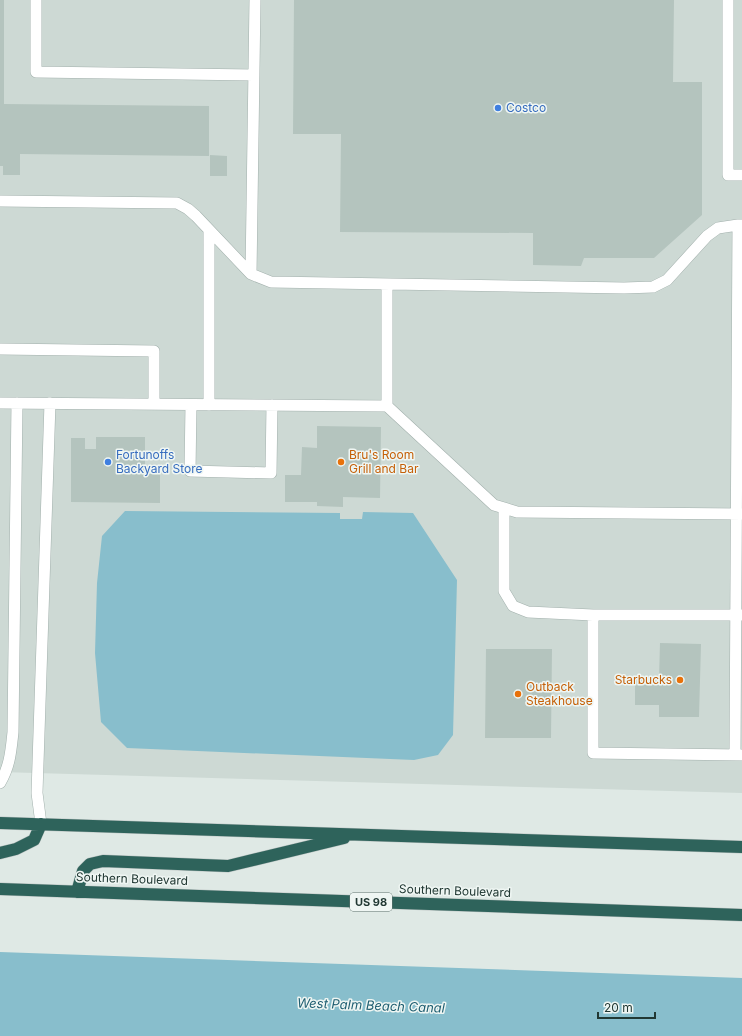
<svg xmlns="http://www.w3.org/2000/svg" width="742" height="1036" viewBox="0 0 742 1036" font-family="Inter,sans-serif">
<style>
.built{fill:#cdd9d4}
.water{fill:#88becc}
.building{fill:#b4c4be}
.lines{fill:none;stroke-linecap:round;stroke-linejoin:round}
.lane-casing{stroke:#a2b0ac;stroke-width:12}
.highway-casing{stroke:#bcc3c2;stroke-width:13}
.lane{stroke:#fff;stroke-width:11}
.highway{stroke:#2e635b;stroke-width:12}
.shop-dot{fill:#3f7fe0;stroke:#eff6f3;stroke-width:1.5}
.food-dot{fill:#e8710a;stroke:#eff6f3;stroke-width:1.5}
.labels{text-anchor:middle;stroke-width:3;stroke-linejoin:round;paint-order:stroke}
.shield{fill:#eff6f3;stroke:#5f716d;stroke-width:1}
.shield-label{font-size:11px;font-weight:bold;fill:#213833}
.shop-label{font-size:12px;fill:#366cbe;stroke:#eff6f3;text-anchor:start}
.food-label{font-size:12px;fill:#c56008;stroke:#eff6f3;text-anchor:start}
.street-label{font-size:12px;fill:#213833;stroke:#eff6f3}
.water-label{font-size:13px;font-style:italic;fill:#1e5e71;stroke:#eff6f3}
</style>
<rect width="100%" height="100%" fill="#dfe9e5"/>
<path class="built" d="M0,0H742V793L0,772Z"/>
<path class="water" d="M125,511L340,513V519H362L363,512L413,513L457,580L453,735L438,755L414,760L127,748L101,722L95,653L97,583L102,536Z
M0,952L742,978V1036H0Z"/>
<path class="building" d="M0,0H4V104L209,106V156L20,154V175H3V166H0Z
M294,0H674L673,82H702V215L654,258H584L581,266L533,265V233L340,232L341,134H293Z
M210,155L227,156V176H210Z
M317,426L381,427L380,498L343,497V507L317,506V502H285V475H301L302,447L317,448Z
M96,437H145V474H160V503L71,502V438H85V449H96Z
M660,643L701,644L699,717H659V705H635V679L659,680Z
M486,649H552L551,738H485Z"/>
<g class="lines">
<g class="lane-casing">
<path id="lane" d="M36,0V72L254,75
M728,0V175H742
M0,201L177,203L188,209L196,216L251,274L271,282L624,288L653,287L667,280L707,236L718,228L738,225H742
M251,274L255,0
M0,349L154,351V404
M0,403L387,406L494,505L517,512L742,514
M191,405L190,471L271,473L272,405
M209,405V230
M387,406V284
M504,508V591L513,606L528,612L593,615H742
M593,615V753L741,755
M735,755L738,225
M0,783C10,766 11,751 13,732L17,403
M41,824L37,793L50,403"/>
</g>
<g class="highway-casing">
<path id="highway" d="M0,823L742,847
M0,853L16,849L34,840L41,824
M0,889L742,915
M77,892L83,871L90,864L103,861L228,866L344,838"/>
</g>
<use href="#lane" class="lane"/>
<use href="#highway" class="highway"/>
</g>
<g class="shop-dot">
<circle cx="498" cy="108" r="4"/>
<circle cx="108" cy="462" r="4"/>
</g>
<g class="food-dot">
<circle cx="341" cy="462" r="4"/>
<circle cx="680" cy="680" r="4"/>
<circle cx="518" cy="694" r="4"/>
</g>
<g class="labels">
<rect class="shield" x="350" y="893" width="42" height="18" rx="3"/>
<g class="shield-label">
<text x="371" y="906">US 98</text>
</g>
<g class="shop-label">
<text x="506" y="112">Costco</text>
<text x="116" y="459">Fortunoffs<tspan x="116" dy="14">Backyard Store</tspan></text>
</g>
<g class="food-label">
<text x="349" y="459">Bru's Room<tspan x="349" dy="14">Grill and Bar</tspan></text>
<text x="672" y="684" text-anchor="end">Starbucks</text>
<text x="526" y="691">Outback<tspan x="526" dy="14">Steakhouse</tspan></text>
</g>
<g class="street-label">
<text transform="translate(132 879) rotate(2)" y="4">Southern Boulevard</text>
<text transform="translate(455 891) rotate(2)" y="4">Southern Boulevard</text>
</g>
<g class="water-label">
<text transform="translate(371 1005) rotate(2)" y="5">West Palm Beach Canal</text>
</g>
</g>
<path d="M598 1012v6h57v-6" fill="none" stroke="#213833" stroke-width="2"/>
<text x="604" y="1012" font-size="12" fill="#213833" stroke="#eff6f3" stroke-width="3" paint-order="stroke">20 m</text>
</svg>
